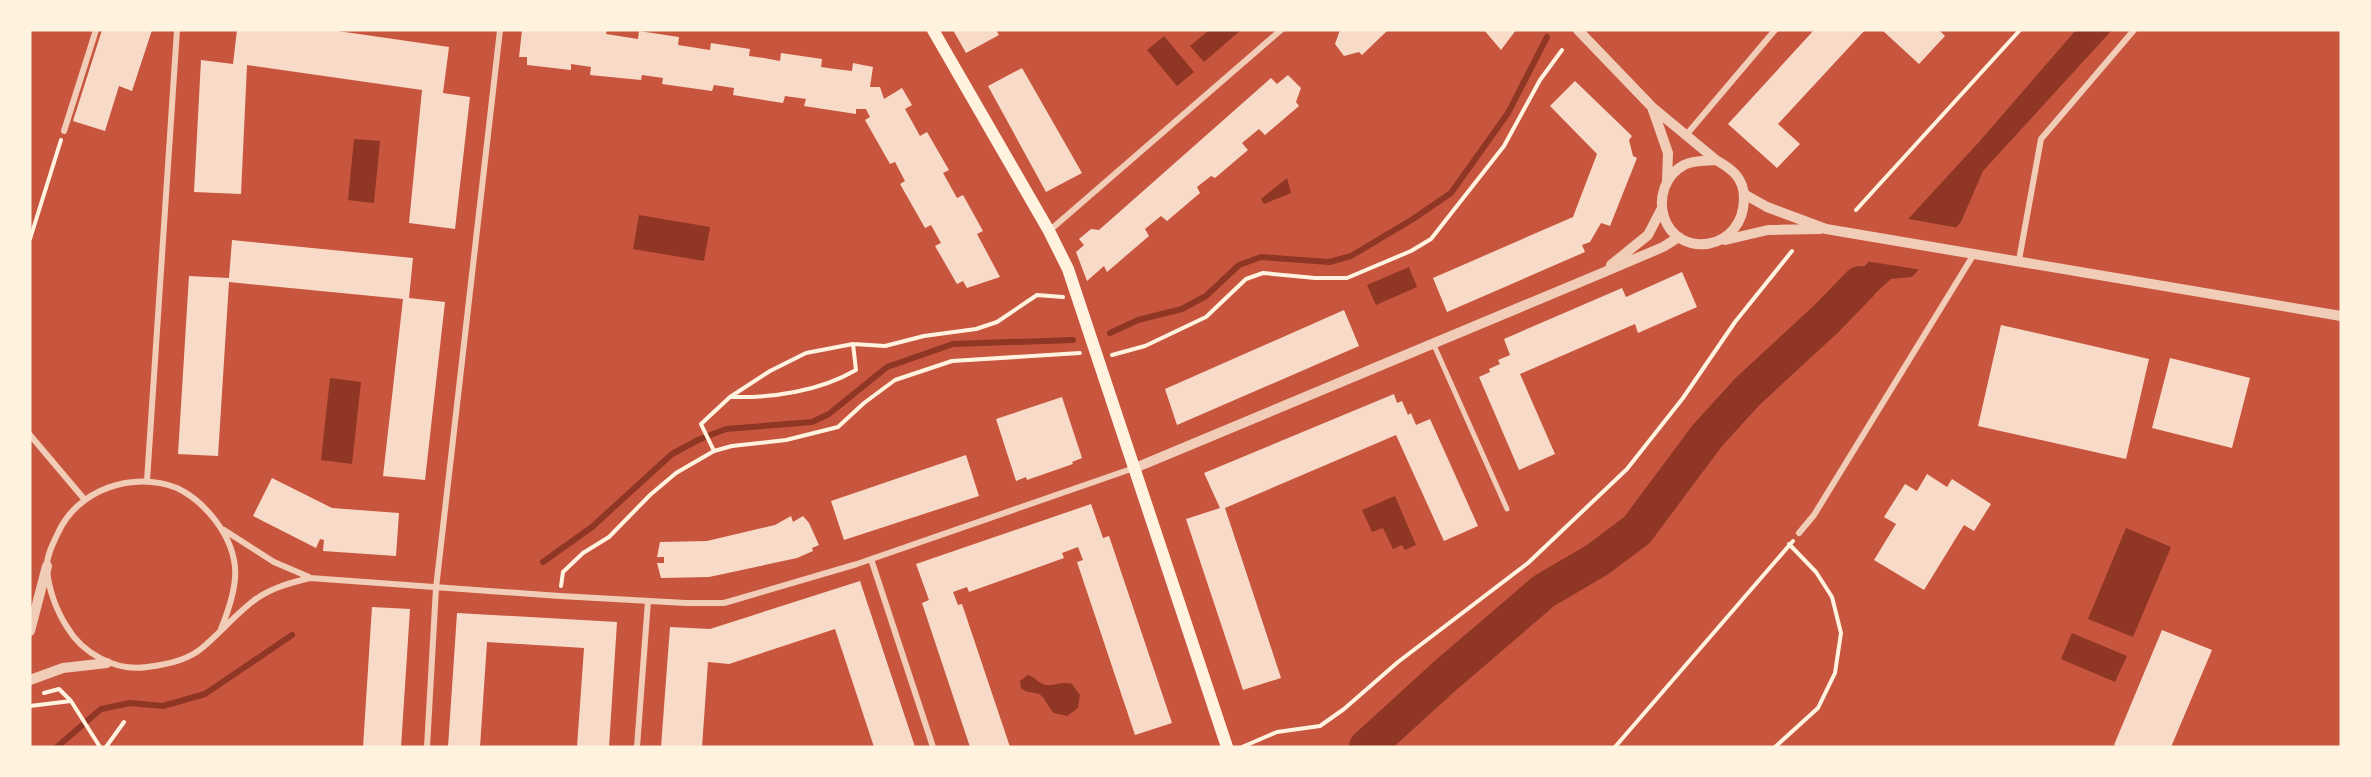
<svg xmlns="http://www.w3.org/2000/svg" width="2371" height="777" viewBox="0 0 2371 777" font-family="'Varela Round',sans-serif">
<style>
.water{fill:#8f3625}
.pier{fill:#c8553d}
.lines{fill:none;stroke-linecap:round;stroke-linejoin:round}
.stream{stroke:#8f3625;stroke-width:6}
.river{stroke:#8f3625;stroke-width:36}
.building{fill:#f7dbc8}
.path{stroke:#fff3e0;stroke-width:4}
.pedestrian{stroke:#f1ccb7;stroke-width:5}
.minor{stroke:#f1ccb7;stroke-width:6}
.tertiary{stroke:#f1ccb7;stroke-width:10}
.secondary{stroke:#fff3e0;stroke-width:12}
</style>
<rect width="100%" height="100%" fill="#c8553d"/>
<path class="water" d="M1209,30H1241L1204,62L1190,46Z
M2076,30H2112L1983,171L1961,222L1912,277L1891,279L1871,297L1826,319L1851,281L1979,142Z
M1164,36L1194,72L1177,86L1147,50Z
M354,139L380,141L374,203L348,200Z
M1287,178L1291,193L1264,204L1261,199Z
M639,215L710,227L704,261L633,249Z
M1409,267L1417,287L1376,305L1367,285Z
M330,378L361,382L352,464L321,460Z
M1395,496L1416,545L1405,550L1402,545L1393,549L1383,528L1372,532L1362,510Z
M2126,528L2171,547L2133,637L2088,619Z
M2072,633L2127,656L2115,682L2061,659Z
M1028,675C1035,677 1039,684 1046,685C1056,686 1062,681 1072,684L1080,695L1078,708L1067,716L1054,713C1048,708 1046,698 1039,694C1031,691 1027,694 1021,688L1020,681Z"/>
<path class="pier" d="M1903,218L1959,228L1922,270L1865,261Z"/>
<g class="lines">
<path class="stream" d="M1110,333L1138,320L1182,309L1206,296L1239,265L1261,257L1329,262L1351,256L1413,219L1451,193L1508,113L1547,37
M543,562L592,527L672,454L698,440L726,429L812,422L829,414L887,367L953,344L1073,340
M57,747L101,709L130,703L163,706L205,694L292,635"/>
<path class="river" d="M1367,747L1446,675L1544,591L1597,560L1637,530L1707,436L1747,392L1826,319L1860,284"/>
</g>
<path class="building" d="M102,30H152L132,91L119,86L105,131L73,121Z
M237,30H331L449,47L443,93L470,97L455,229L409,223L422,90L247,65L241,194L194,192L201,60L233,64Z
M522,30H607L606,34L638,39L639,31L679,37L678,45L710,50L711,43L750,49L749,56L764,58L780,61L781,53L822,59L821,67L835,69L852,71L853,63L873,67L870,87H880L884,99L902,88L912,105L905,109L920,136L927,132L949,170L943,173L957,198L963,195L983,231L977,234L1000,277L967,288L963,281L957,284L935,246L941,243L931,225L925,228L900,184L905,181L895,162L890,164L865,120L870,117L866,109H856V114L804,106L806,99L785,96L783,103L733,95L734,88L714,85L712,91L662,84L663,78L642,75L641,80L590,75L591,67L571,64V70L527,65V57H519Z
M953,30H996L999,35L966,53Z
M1340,30H1388L1362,55L1359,52L1344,56L1335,44Z
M1484,30H1516L1501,50Z
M1814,30H1865L1778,124L1800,144L1777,168L1728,124Z
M1882,30H1939L1945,36L1919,64Z
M1022,68L1082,173L1046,192L988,86Z
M1288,75L1301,88L1296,102L1299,106L1265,135L1259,129L1242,143L1248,150L1215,178L1211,176L1197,187L1200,193L1167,221L1161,216L1145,229L1149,236L1107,272L1104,266L1087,281L1076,252L1084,245L1079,239L1091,229L1099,230L1271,78L1277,84Z
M1575,81L1632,136L1629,140L1633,156L1637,158L1610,226L1601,223L1590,242L1582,245L1585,252L1447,312L1433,278L1573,217L1597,154L1550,106Z
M232,240L413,258L409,298L445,302L425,480L383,476L403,299L229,282L218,456L178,454L189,276L229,278Z
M1682,272L1697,307L1638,333L1635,324L1520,374L1555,454L1519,470L1479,377L1490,372L1489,369L1500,364L1498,360L1510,355L1504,339L1622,288L1626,297Z
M1344,310L1359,346L1177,425L1165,389Z
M2001,325L2149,359L2126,459L1978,426Z
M2170,358L2250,378L2232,448L2152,428Z
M1394,394L1397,403L1402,401L1408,415L1411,413L1416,425L1430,419L1478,526L1444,541L1396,435L1225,508L1281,678L1243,690L1186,519L1220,508L1204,473Z
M1062,397L1082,458L1072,462L1073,464L1027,480L1026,477L1016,481L996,419Z
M966,455L979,496L844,540L831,501Z
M1927,474L1947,487L1952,479L1991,504L1974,531L1964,525L1924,590L1874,560L1896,524L1884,517L1905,484L1917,491Z
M272,478L332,508L399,513L396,556L323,551L324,540L320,539L316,548L253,516Z
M1091,504L1103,538L1109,536L1172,723L1135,735L1077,562L1083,560L1078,547L1062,553L1064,558L969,592L967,587L953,592L958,605L962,604L1010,747H970L922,603L929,600L916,564Z
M791,516L793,522L803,516L809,523L819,545L812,548L813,551L797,558L709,577L661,578L657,563H664V557H657L660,542L707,541L775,525Z
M860,581L915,747H874L835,629L729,664L708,662L702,747H661L670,627L710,629Z
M372,607L410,609L401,747H363Z
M457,613L617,622L609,747H577L584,648L487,642L480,747H448Z
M2162,630L2212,650L2171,747H2119L2114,745Z"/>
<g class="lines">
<path class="path" d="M1856,210L2020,30
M30,239L61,140
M1112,355L1145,346L1206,317L1246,279L1263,273L1315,278H1347L1411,251L1431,239L1504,146L1540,80L1562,50
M732,397C773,398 820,391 856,370L853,344
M714,451L701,424L730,397L770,371L806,353L853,344L885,346L924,336L976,329L997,322L1037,295L1063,297
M561,586L563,572L583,553L609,537L650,495L676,473L714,451L732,446L786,440L838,427L864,403L895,380L952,361L1080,353
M44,693L59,689L71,701L100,747
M30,706L71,701
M106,747L124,722
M1242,747L1277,732L1320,726L1344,709L1398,662L1528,563L1627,469L1683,398L1735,322L1792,251
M1615,747L1793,541
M1775,747L1818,708L1835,673L1841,633L1832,597L1816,572L1789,544"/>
<path class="pedestrian" d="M1433,343L1507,509"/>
<path class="minor" d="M64,131L96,30
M1687,134L1775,30
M1049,231L1281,30
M2019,260L2041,139L2134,30
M30,435L85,500
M147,481L177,30
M224,530L274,562L309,577
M1799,533L1814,515L1974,254
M871,559L933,747
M221,629C238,587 244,558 215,520C205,507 192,495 177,488C133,470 77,490 58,533C53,543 46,557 47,568C48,588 56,610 67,627C82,653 116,672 147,667C165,665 188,660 202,648C219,634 234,616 252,602C268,589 289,583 310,578L560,596L686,603H724L857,564L1134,468
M427,747L436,588L500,30
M637,747L648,601"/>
<path class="tertiary" d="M1578,30L1652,107L1716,160
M1652,107L1668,153L1667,181
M1716,160C1732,169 1744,178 1744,198C1744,251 1678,260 1664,217C1658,198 1665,175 1684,165C1693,160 1706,161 1716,160Z
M1744,194L1767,207L1826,229L2341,316
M1725,240L1768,230L1820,229
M1611,265L1648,235L1662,208
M1135,468L1602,273L1663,247L1679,237
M30,631L47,566
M30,680L63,668L107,663"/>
<path class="secondary" d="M933,30L1049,231L1068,269L1227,747"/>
</g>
<rect width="2371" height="777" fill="none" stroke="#fff3e0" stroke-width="63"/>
</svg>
